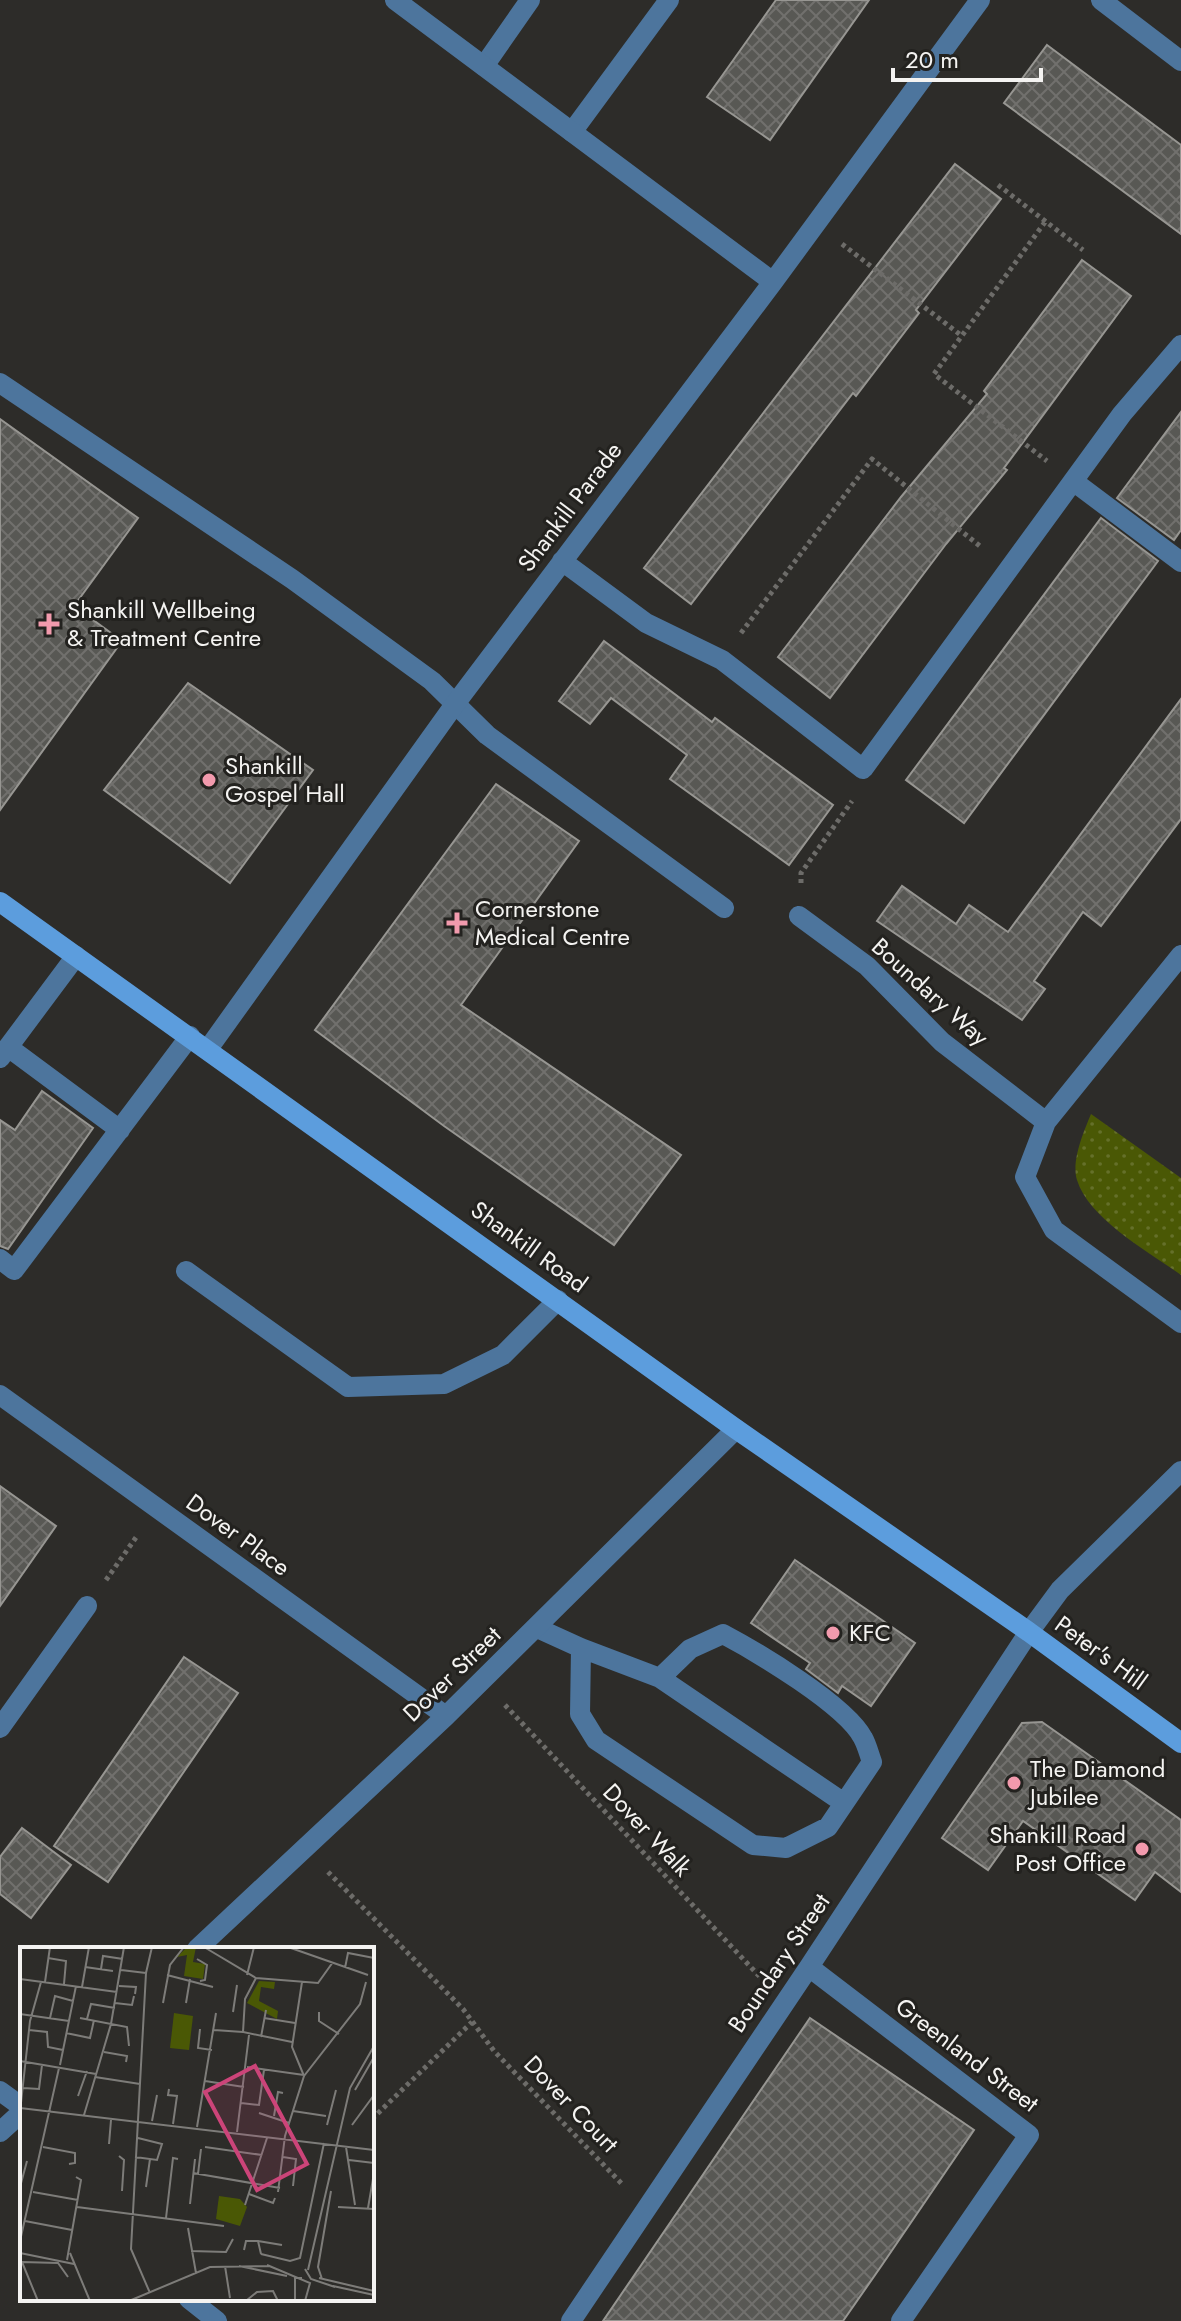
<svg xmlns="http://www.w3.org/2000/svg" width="1181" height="2321" viewBox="0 0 1181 2321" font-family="Jost,sans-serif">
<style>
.grass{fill:url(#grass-dots)}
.building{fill:url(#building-cross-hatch);stroke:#979692;stroke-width:2}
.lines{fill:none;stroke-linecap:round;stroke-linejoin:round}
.path{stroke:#6d6c69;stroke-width:5;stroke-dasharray:4 4;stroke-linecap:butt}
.lane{stroke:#4d759d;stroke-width:20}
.street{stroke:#4d759d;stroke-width:20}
.secondary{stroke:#5c9ddd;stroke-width:20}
.poi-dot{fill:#f29aad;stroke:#23221f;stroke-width:3}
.labels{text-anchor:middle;stroke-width:6;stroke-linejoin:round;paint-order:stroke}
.street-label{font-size:24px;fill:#f4f3f1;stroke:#23221f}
.poi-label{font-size:24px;fill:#f4f3f1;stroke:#23221f;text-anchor:start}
.inset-road{fill:none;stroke:#7d7c79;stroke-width:2}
.view{fill:#cc4479;fill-opacity:0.15;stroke:#cc4479;stroke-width:4}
.inset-edge{fill:none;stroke:#f4f3f1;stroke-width:4}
</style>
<defs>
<pattern id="grass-dots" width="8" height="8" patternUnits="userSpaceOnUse" patternTransform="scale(2)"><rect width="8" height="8" fill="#4a5805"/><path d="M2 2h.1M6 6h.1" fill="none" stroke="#65702a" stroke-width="1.8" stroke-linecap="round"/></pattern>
<pattern id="building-cross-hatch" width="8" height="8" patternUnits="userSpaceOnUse" patternTransform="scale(2)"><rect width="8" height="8" fill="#585854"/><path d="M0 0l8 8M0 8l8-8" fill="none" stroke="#71706d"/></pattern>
</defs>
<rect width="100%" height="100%" fill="#2d2c29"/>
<path class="grass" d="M1091,1114L1181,1178V1275C1149,1252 1089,1219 1077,1180C1071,1161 1084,1131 1091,1114Z"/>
<path class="building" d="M776,0H869L770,140L707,97Z
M1047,45L1181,145V234L1004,103Z
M955,164L1001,199L916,310L919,313L856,396L853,393L691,604L644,568Z
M1082,260L1131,296L1004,468L1007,470L946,544L830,698L778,657L901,497L987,394L984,391Z
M1181,412V530L1174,540L1117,498Z
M0,419L138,518L74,606L122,641L0,810Z
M1101,518L1158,561L964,823L906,780Z
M604,641L712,722L715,718L833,805L789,865L670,779L687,755L611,698L590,724L559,701Z
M188,683L313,770L230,883L104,790Z
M1181,699V819L1101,926L1083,912L1034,981L1045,989L1022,1020L877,921L902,886L956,924L969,905L1008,932Z
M496,784L579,841L461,1005L681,1155L614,1245L444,1126L315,1030Z
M42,1091L93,1128L8,1249L0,1246V1120L15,1130Z
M0,1486L56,1526L0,1606Z
M795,1560L915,1643L871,1706L842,1686L838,1693L806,1669L810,1663L751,1623Z
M184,1657L238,1693L108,1882L54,1846Z
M1042,1722L1181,1820V1892L1155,1872L1135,1900L1023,1821L988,1870L942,1838L1022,1723Z
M22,1828L71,1865L31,1918L0,1894V1857Z
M810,2018L974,2130L882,2265L843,2321H603Z"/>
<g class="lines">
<path class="path" d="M998,185L1083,250
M1045,222L934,374L1047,461
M842,244L962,336
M741,633L872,459L981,547
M801,883V873L852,801
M106,1580L137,1536
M505,1705L761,1978
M328,1872L463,2009L494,2051L623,2185
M372,2119L472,2022"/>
<path class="lane" d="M484,66L530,0
M572,132L669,0
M0,383L292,579L432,681L487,735L724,908
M8,1047L120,1130
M0,1058L76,956
M0,1259L14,1270L190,1036
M186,1271L348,1387L444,1384L503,1355L558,1300
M537,1628L581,1648L660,1678L844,1803
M581,1648L580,1714L596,1740L753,1845L786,1848L828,1827L872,1762C869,1754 867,1745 863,1738C846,1705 757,1652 723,1634L690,1649L660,1678
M0,1728L87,1606"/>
<path class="street" d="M395,0L773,282
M1101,0L1181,61
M1073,481L1181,562
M562,561L646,623L722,660L863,769L1122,414L1181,345
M799,916L867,966L942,1042L1046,1122
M1181,955L1046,1122L1025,1177L1054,1230L1181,1323
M208,1049L455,704L773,282L980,0
M0,1395L446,1716
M197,1949L446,1716L736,1429
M809,1967L1029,2135L901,2321
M0,2091L22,2107
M0,2132L22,2112
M189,2299L217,2321
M571,2321L809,1967L1029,1632L1060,1590L1181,1471"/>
<path class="secondary" d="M0,902L736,1429L1029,1632L1181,1743"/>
</g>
<g class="poi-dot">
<path d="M45 612h8v8h8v8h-8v8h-8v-8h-8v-8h8z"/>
<circle cx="209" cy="780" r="8"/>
<path d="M453 911h8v8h8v8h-8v8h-8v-8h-8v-8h8z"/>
<circle cx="833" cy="1633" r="8"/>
<circle cx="1014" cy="1783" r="8"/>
<circle cx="1142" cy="1849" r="8"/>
</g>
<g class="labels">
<g class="street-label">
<text transform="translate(570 507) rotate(-53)" y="8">Shankill Parade</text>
<text transform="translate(930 992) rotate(42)" y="8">Boundary Way</text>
<text transform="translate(529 1247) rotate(36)" y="8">Shankill Road</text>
<text transform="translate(238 1535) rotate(36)" y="8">Dover Place</text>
<text transform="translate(1101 1653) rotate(36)" y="8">Peter's Hill</text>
<text transform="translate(452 1674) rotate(-44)" y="8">Dover Street</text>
<text transform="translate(647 1830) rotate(47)" y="8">Dover Walk</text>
<text transform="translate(779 1963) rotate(-56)" y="8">Boundary Street</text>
<text transform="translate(967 2055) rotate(37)" y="8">Greenland Street</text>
<text transform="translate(571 2104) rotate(46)" y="8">Dover Court</text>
</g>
<g class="poi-label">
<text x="67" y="618">Shankill Wellbeing<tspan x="67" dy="28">&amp; Treatment Centre</tspan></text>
<text x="225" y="774">Shankill<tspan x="225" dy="28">Gospel Hall</tspan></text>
<text x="475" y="917">Cornerstone<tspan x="475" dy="28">Medical Centre</tspan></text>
<text x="849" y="1641">KFC</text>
<text x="1030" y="1777">The Diamond<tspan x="1030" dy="28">Jubilee</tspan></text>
<text x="1126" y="1843" text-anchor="end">Shankill Road<tspan x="1126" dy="28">Post Office</tspan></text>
</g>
</g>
<g transform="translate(20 1947)">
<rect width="354" height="354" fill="#2d2c29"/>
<path d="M167,0H176L173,15L185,17L183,32L164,29L167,8L157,10ZM239,34L255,35L254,42L241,40L239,54L258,64L257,72L227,56Z" fill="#4a5805"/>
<path d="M199,249L220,252L227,260L220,279L196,272Z" fill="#4a5805"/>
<path d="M154,66L173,69L169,103L150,101Z" fill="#4a5805"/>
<path class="inset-road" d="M184,0L236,31L298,36L313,15M268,0L348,28M28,11L46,14L44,37M177,12L187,18L185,33L180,34M65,20L93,24M325,21L328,6L354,11M81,22L83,9L103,12M101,23L126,26M147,28L193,40M227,28L234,0M236,31L225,52L223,85L272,95M0,32L97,45M25,35L30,0M282,35L272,100L284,129M99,39L116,40L115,47M62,40L69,0M95,56L112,58L114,49M143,56L150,18L164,0M166,56L170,32M213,65L217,38M299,65V74L319,87M0,67L49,74M30,71L35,49L53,54M60,71L107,80L109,99M244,71L275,76M67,72L71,57L95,61M180,82L178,101L192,103M9,83L27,85L28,100L43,103M194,83L223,85M46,86L70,91L74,73M241,90L246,63M84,105L107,109L106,115M0,114L76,127M40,118L56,39M227,120L284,128M284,129L340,57L346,35M75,130L120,137M185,134L224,140M3,141L19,142L22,118M149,142L148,148L157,149L153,177M335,143L354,110M58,149L67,124M221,156L239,158L244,123M0,161L354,203M273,164L306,169M0,165L10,74L21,35M239,166L269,176M64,168L91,77L104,0M254,169L258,145L263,146M132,174L137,148M307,178L316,143M332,178L354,148M177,180L196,66M217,185L229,88M89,197L91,173M23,200L55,206V216L49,217M185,200L242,208M326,200L335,258M99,209L104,213L102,244M115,210L137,213L142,197L118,191M263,210L276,212L273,239M329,213L354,216M173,226L260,241M178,227L181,202M0,240L7,214M126,240L130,212M13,245L58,253M258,245L265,189L284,129M229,247L253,256L255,251M170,257L175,212M225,258L247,191M57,260L204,279M318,260L354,262M348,261L354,226M146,271L153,211L158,212M5,274L52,283M168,281L176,326M0,294L39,121M238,294L262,298M224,303L226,294H238L241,307M171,304L206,305L213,292M0,306L54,317M50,306L70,354M241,307L270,314L280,311L304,196M47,313L61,233L56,230M2,315L38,316L48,330M2,315L18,354M247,318L290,336L285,354M205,319L210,351M219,319L267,329M285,322L291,332L315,340M288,323L330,141L354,99M299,331L354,344M302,332L298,320L311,244M313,339L354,348M130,346L111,302L126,26L132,0M227,353L237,345L253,344L258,354M109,354L190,320L249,319M275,354V331H282"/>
<path class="view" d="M235,119L287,217L237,243L185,145Z"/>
<rect width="354" height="354" class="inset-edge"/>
</g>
<path d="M893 68v12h148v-12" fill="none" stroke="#f4f3f1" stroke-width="4"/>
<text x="905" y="68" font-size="24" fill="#f4f3f1" stroke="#23221f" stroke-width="6" paint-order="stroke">20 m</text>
</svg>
